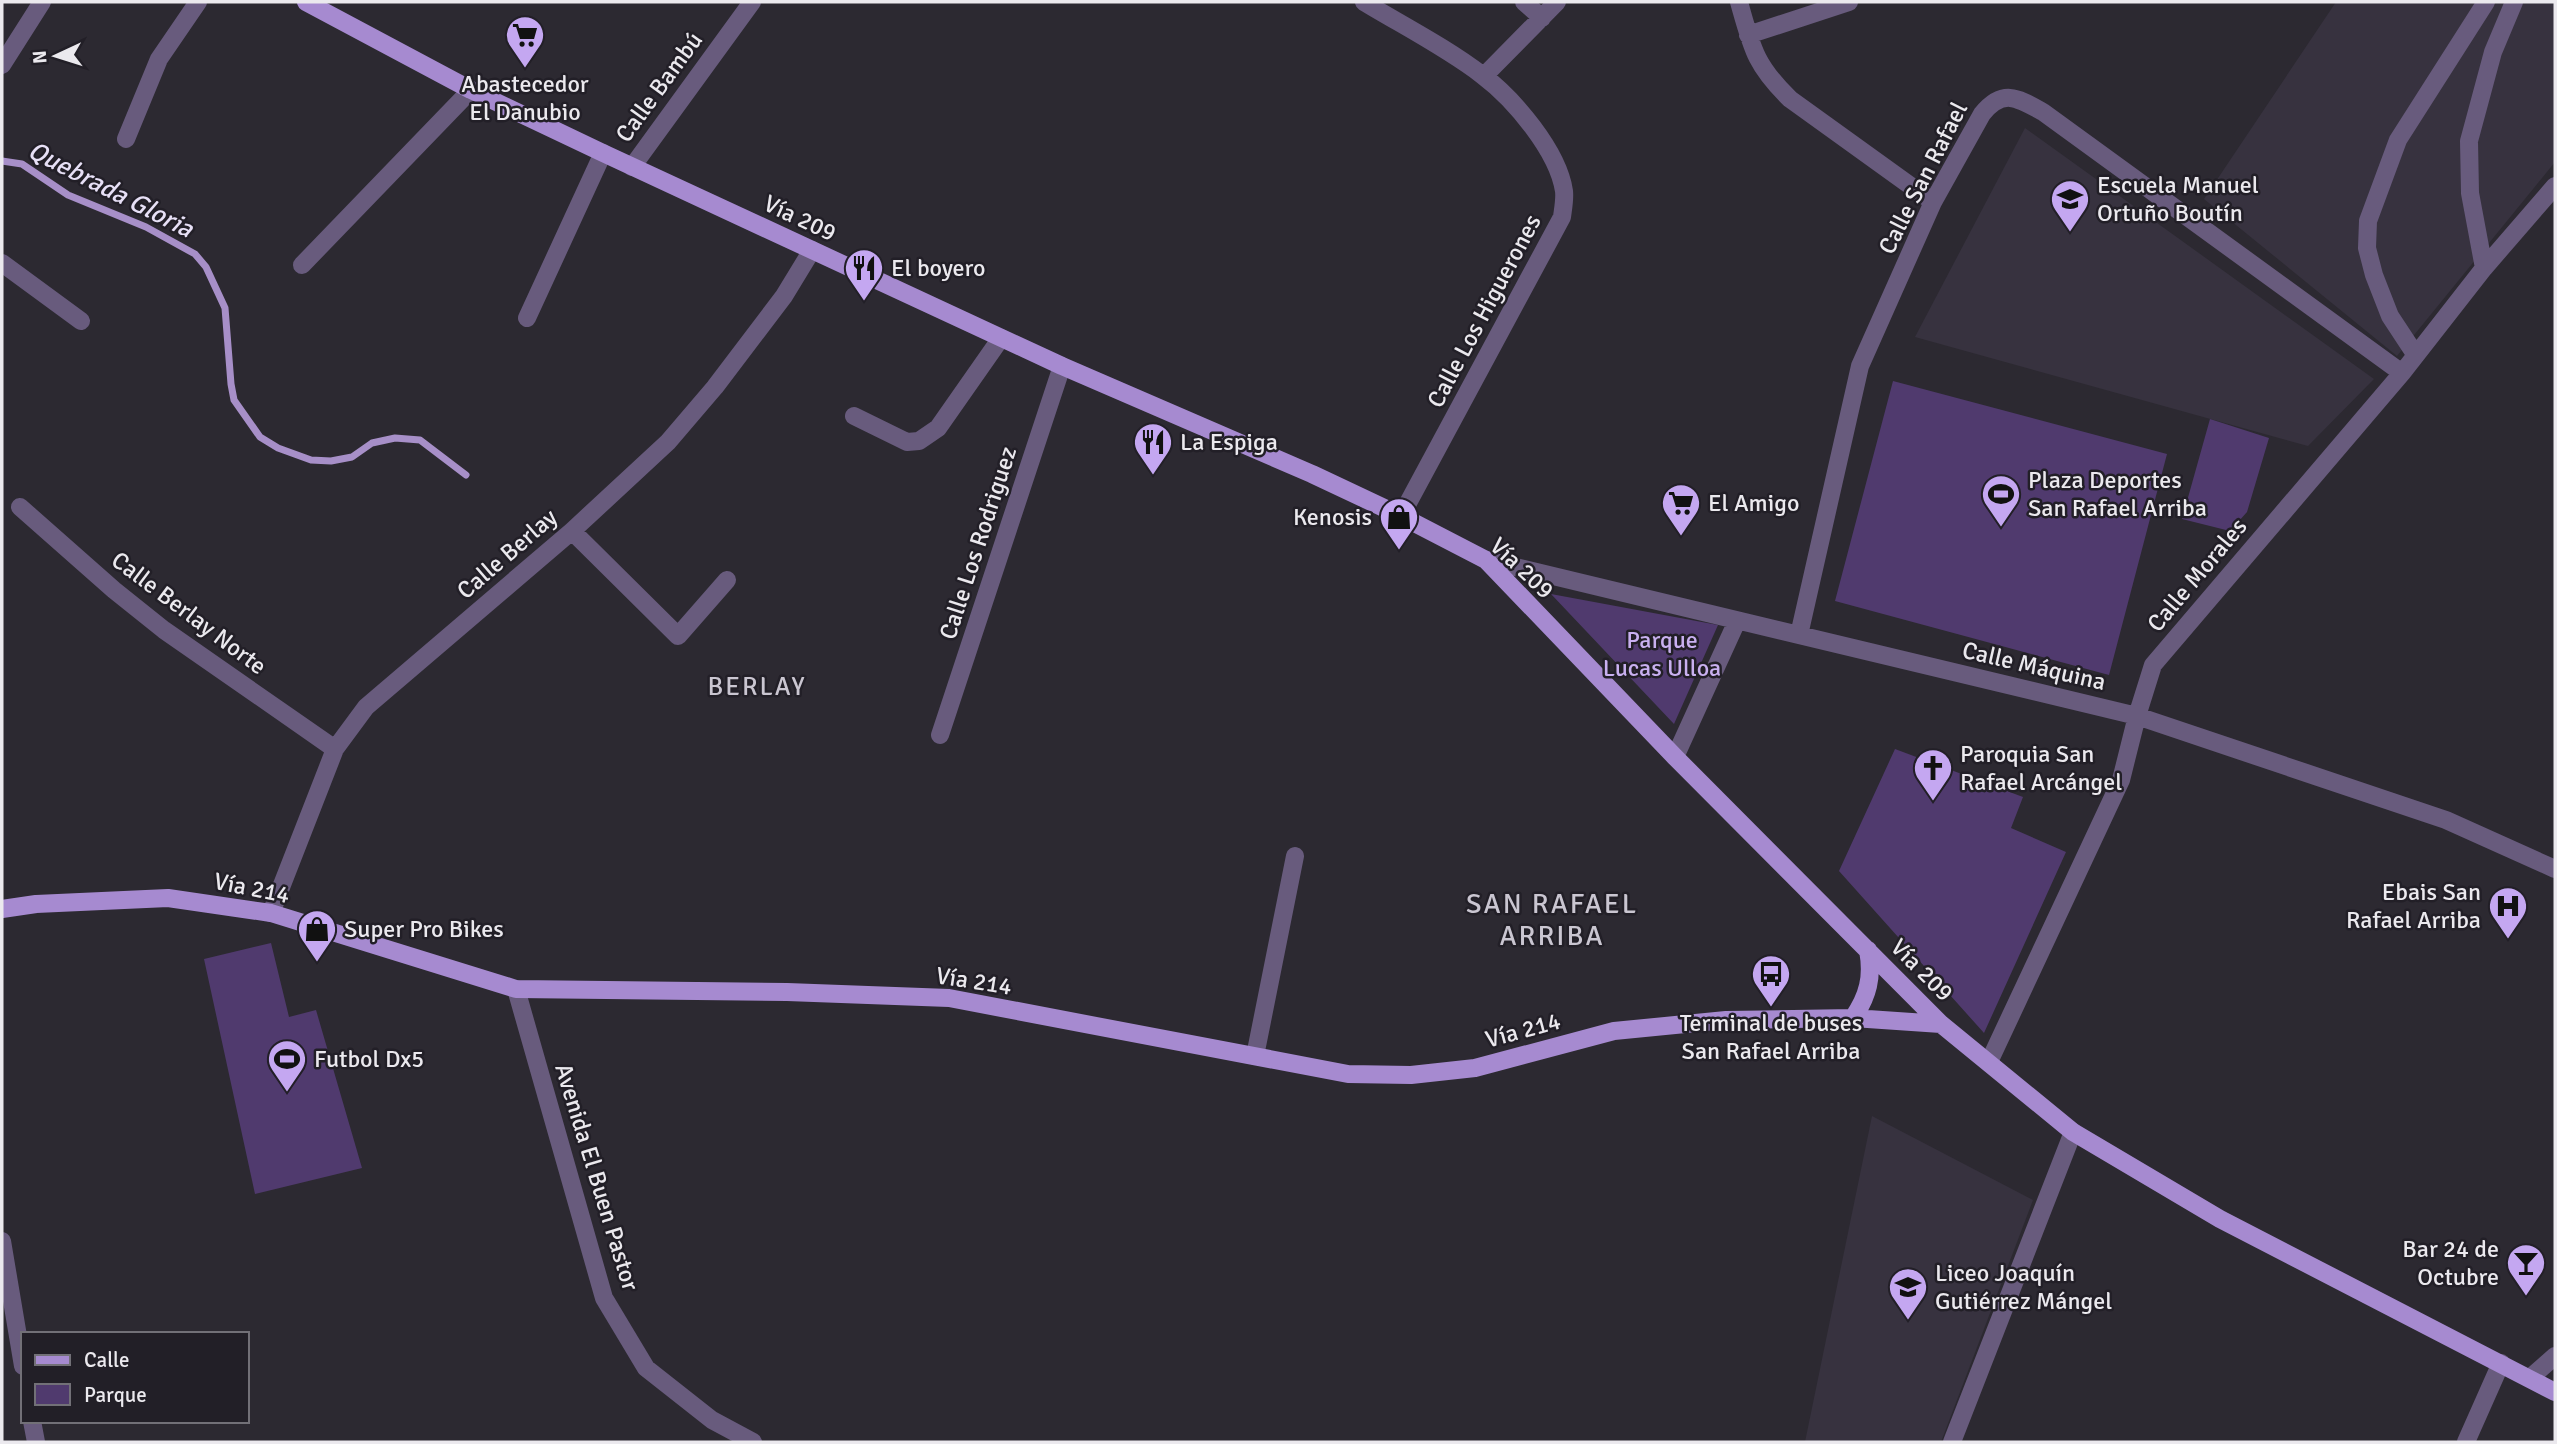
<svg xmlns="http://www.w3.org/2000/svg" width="2557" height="1444" viewBox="0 0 2557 1444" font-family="Signika,sans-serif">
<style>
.built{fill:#37323f}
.green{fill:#503a6e}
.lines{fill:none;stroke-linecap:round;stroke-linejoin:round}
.stream{stroke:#a78fc8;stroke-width:7}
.minor{stroke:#685b7d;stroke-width:18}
.major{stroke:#a68ad0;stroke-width:18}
.labels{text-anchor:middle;stroke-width:5;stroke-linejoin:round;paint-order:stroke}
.poi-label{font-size:24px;fill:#ebe9ee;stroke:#221f27;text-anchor:start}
.street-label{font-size:24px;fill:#ebe9ee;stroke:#221f27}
.park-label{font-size:24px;fill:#c9b0f0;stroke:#221f27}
.water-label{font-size:26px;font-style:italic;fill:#e7e0f6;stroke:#221f27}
.neighbourhood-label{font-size:26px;letter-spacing:2px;fill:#cac6d1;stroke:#221f27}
.quarter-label{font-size:28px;letter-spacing:2px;fill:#cac6d1;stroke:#221f27}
</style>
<rect width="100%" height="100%" fill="#2c2931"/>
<path class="built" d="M2336,2H2555V162L2397,356L2204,199Z
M2025,128L2374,379L2308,446L1915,337Z
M1872,1116L2033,1200L1941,1442H1805Z"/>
<path class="green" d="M1893,381L2167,454L2109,675L1835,601Z
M2210,419L2269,438L2247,512L2230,531L2182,519Z
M1551,594L1718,625L1674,724Z
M1895,749L2023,797L2011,828L2066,852L1984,1033L1839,871Z
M271,943L289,1017L316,1010L362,1168L255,1194L204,959Z"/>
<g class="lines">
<path class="stream" d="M2,161L22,164L68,195L146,227L195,254L206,267L225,308L231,384L234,400L260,437L278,448L311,460L331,461L352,457L372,443L395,438L420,440L466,475"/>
<path class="minor" d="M1364,2C1402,25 1447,48 1482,75C1514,99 1558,151 1564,191C1565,199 1563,209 1562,217L1401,516
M1524,2L1542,18
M1739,2C1752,48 1755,65 1790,99L1933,202
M1748,35L1849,2
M2,65L42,2
M1484,76L1557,2
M126,139L159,59L198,2
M632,167L752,2
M2,263L81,321
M302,265L471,90
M2484,268L2470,193L2469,141L2493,52L2514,2
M527,318L603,153
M2415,354L2390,316L2374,275L2367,248L2368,221L2398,140L2486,2
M854,416L907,442L919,441L938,428L1001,338
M20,507L114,590L164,630L335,749
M572,531L678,636L727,580
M1486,560L2137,716L2446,820L2555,869
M1799,635L1860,366L1933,202L1982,114C2003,88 2018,98 2043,112L2402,373
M940,735L1062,366
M1675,757L1737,621
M271,913L335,749L366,707L572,531L668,442L715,387L784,296L812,250
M516,989L604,1298L646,1368L712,1420L753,1442
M1255,1056L1295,856
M1989,1062L2121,780L2137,716L2153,665L2402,373L2484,268L2555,186
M2,1241L23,1366
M2530,1378L2555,1356
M32,1421L36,1442
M1952,1442L2073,1132
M2466,1442L2501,1363"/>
<path class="major" d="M306,2L471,90L603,153L1062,366L1312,474L1401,516L1486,560L1675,757L1941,1024L2073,1132L2220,1219L2555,1392
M2,909L36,904L168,898L271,913L516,989L787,992L949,998L1348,1074L1411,1075L1475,1068L1614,1031L1726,1020L1853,1018L1941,1024
M1853,1018C1868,996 1873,977 1868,950"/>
</g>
<defs>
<g id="supermarket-pin" transform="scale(2.0125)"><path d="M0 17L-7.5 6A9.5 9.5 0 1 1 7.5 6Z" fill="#c4a7f1" stroke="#221f27"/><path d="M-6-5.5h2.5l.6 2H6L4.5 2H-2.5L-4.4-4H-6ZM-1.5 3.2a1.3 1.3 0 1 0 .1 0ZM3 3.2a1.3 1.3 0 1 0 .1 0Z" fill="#111"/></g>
<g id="school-pin" transform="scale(2.0125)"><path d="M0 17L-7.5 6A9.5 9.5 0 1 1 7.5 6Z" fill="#c4a7f1" stroke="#221f27"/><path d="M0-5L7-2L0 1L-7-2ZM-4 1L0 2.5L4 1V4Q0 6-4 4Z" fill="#111"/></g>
<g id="restaurant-pin" transform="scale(2.0125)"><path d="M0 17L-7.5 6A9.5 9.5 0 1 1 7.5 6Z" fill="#c4a7f1" stroke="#221f27"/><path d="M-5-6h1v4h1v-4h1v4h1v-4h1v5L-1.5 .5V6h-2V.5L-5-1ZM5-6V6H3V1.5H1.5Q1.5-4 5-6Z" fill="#111"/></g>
<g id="stadium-pin" transform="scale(2.0125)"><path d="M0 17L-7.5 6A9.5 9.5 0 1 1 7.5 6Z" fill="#c4a7f1" stroke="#221f27"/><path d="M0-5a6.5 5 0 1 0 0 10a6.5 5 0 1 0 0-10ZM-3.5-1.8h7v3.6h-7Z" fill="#111"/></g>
<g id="shop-pin" transform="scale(2.0125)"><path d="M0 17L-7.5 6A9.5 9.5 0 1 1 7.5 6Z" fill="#c4a7f1" stroke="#221f27"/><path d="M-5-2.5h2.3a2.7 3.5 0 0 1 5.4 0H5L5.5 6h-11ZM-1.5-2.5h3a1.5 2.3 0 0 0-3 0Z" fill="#111"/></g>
<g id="church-pin" transform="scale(2.0125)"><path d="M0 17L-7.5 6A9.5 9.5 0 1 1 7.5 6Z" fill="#c4a7f1" stroke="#221f27"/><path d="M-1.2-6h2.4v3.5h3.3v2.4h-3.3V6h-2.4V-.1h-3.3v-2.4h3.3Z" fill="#111"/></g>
<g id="hospital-pin" transform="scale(2.0125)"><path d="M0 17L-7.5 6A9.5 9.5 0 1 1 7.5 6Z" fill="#c4a7f1" stroke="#221f27"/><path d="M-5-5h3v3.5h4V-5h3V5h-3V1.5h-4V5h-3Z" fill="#111"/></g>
<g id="bus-pin" transform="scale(2.0125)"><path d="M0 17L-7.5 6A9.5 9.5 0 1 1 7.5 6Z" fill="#c4a7f1" stroke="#221f27"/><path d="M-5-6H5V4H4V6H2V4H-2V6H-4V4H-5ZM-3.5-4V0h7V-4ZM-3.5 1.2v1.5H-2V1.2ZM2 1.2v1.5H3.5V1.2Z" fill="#111"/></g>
<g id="bar-pin" transform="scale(2.0125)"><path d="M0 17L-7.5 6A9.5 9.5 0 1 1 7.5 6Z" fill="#c4a7f1" stroke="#221f27"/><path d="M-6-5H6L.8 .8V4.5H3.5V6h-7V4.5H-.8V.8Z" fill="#111"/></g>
</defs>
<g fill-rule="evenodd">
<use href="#supermarket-pin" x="525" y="35"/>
<use href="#school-pin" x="2070" y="199"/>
<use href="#restaurant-pin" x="864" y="268"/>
<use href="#restaurant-pin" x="1153" y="442"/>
<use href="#stadium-pin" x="2001" y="494"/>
<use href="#supermarket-pin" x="1681" y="503"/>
<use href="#shop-pin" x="1399" y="517"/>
<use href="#church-pin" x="1933" y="768"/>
<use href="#hospital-pin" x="2508" y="906"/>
<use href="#shop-pin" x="317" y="929"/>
<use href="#bus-pin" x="1771" y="974"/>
<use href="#stadium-pin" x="287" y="1059"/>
<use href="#bar-pin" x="2526" y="1263"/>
<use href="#school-pin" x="1908" y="1287"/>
</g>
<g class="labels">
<g class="poi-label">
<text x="525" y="92" text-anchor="middle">Abastecedor<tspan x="525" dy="28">El Danubio</tspan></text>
<text x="2097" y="193">Escuela Manuel<tspan x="2097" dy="28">Ortuño Boutín</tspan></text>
<text x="891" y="276">El boyero</text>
<text x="1180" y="450">La Espiga</text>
<text x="2028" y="488">Plaza Deportes<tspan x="2028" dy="28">San Rafael Arriba</tspan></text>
<text x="1708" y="511">El Amigo</text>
<text x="1372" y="525" text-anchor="end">Kenosis</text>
<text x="1960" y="762">Paroquia San<tspan x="1960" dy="28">Rafael Arcángel</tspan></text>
<text x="2481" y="900" text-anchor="end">Ebais San<tspan x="2481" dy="28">Rafael Arriba</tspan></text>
<text x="344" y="937">Super Pro Bikes</text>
<text x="1771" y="1031" text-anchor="middle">Terminal de buses<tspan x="1771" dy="28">San Rafael Arriba</tspan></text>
<text x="314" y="1067">Futbol Dx5</text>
<text x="2499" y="1257" text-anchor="end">Bar 24 de<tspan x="2499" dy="28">Octubre</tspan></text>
<text x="1935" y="1281">Liceo Joaquín<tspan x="1935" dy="28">Gutiérrez Mángel</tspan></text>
</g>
<g class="street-label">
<text transform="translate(659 87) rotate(-54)" y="8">Calle Bambú</text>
<text transform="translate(1923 178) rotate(-63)" y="8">Calle San Rafael</text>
<text transform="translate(800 218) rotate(25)" y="8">Vía 209</text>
<text transform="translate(1484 311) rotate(-62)" y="8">Calle Los Higuerones</text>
<text transform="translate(978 543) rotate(-72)" y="8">Calle Los Rodriguez</text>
<text transform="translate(507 554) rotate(-41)" y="8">Calle Berlay</text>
<text transform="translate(1522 568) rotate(43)" y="8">Vía 209</text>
<text transform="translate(2197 575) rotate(-50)" y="8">Calle Morales</text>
<text transform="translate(189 613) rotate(37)" y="8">Calle Berlay Norte</text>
<text transform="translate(2034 666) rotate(13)" y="8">Calle Máquina</text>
<text transform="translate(252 888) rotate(11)" y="8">Vía 214</text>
<text transform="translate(1922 970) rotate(45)" y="8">Vía 209</text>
<text transform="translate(974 981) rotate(9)" y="8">Vía 214</text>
<text transform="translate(1523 1030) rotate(-15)" y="8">Vía 214</text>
<text transform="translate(597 1177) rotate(73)" y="8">Avenida El Buen Pastor</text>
</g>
<g class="park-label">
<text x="1662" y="648">Parque<tspan x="1662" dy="28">Lucas Ulloa</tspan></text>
</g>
<g class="water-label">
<text transform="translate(111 189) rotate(27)" y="9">Quebrada Gloria</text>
</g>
<g class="neighbourhood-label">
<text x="757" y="695">BERLAY</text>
</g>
<g class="quarter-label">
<text x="1552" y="913">SAN RAFAEL<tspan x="1552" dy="32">ARRIBA</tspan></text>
</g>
</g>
<rect width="2557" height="1444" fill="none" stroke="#ebe9ee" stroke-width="7"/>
<rect x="21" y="1332" width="228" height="91" fill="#221f27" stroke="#727077" stroke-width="2"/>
<rect x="35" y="1355" width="35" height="10" fill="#a68ad0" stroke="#727077" stroke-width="2"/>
<text x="84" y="1367" font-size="21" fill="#ebe9ee">Calle</text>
<rect x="35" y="1384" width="35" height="21" fill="#503a6e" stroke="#727077" stroke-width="2"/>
<text x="84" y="1402" font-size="21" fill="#ebe9ee">Parque</text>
<g transform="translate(56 56) rotate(266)" stroke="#221f27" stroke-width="5" paint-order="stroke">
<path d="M0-5L12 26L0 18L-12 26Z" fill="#ebe9ee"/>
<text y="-10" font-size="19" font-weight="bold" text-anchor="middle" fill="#ebe9ee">N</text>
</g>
</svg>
